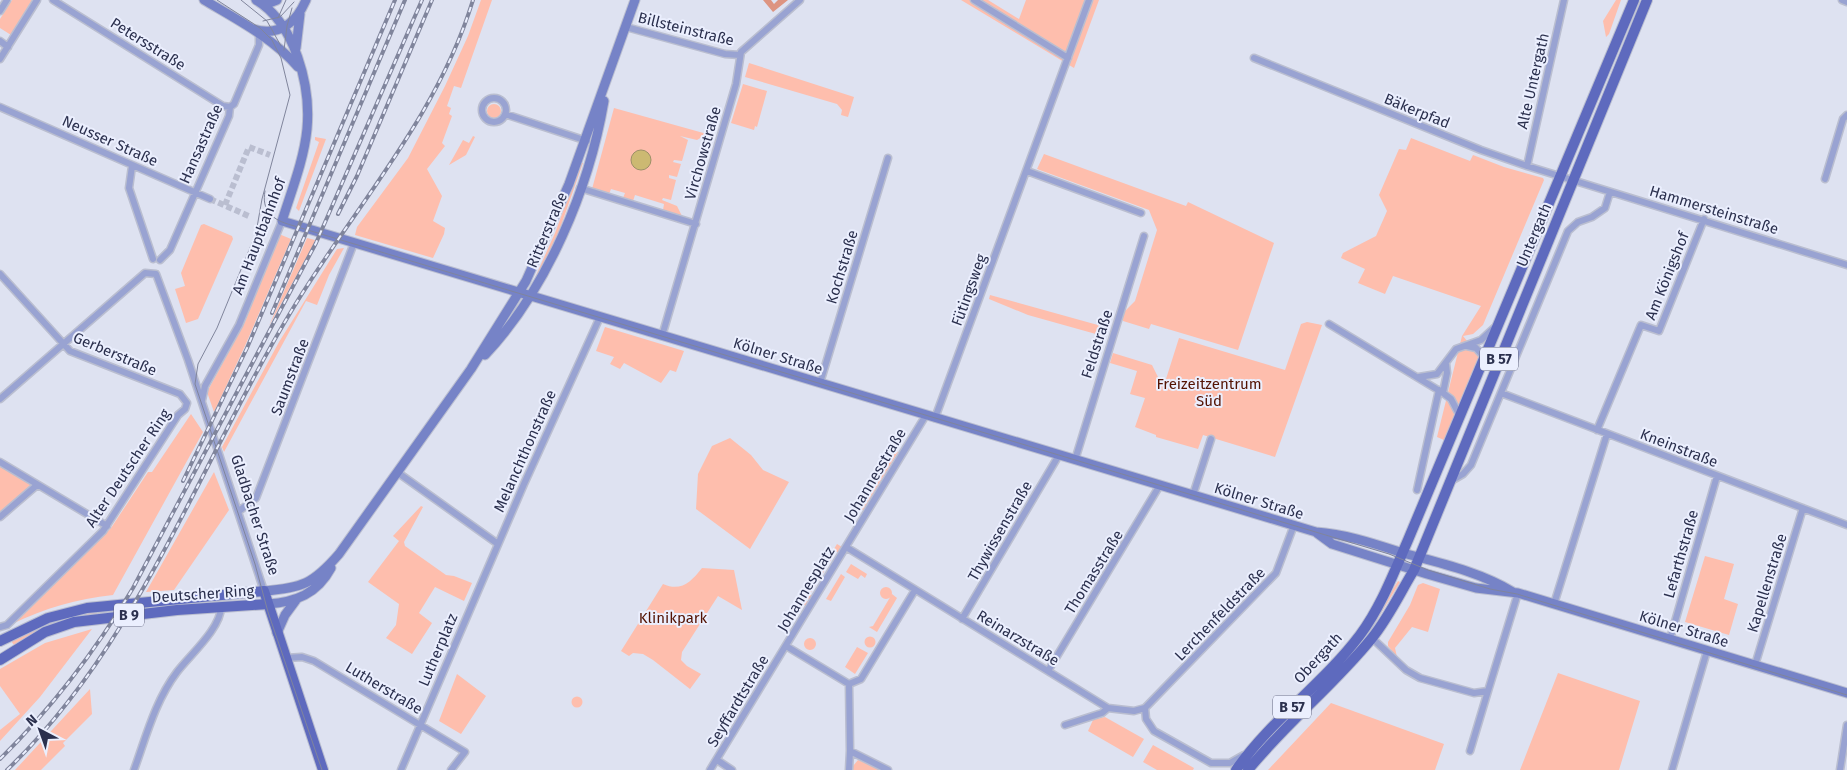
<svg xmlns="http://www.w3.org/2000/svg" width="1847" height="770" viewBox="0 0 1847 770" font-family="'Fira Sans',sans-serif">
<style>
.green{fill:#febead}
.forest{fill:#dd9481}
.water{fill:#ccb972;stroke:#9c9067}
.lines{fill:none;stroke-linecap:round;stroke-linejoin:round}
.street-tunnel{stroke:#babed0;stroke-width:6;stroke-dasharray:6 3;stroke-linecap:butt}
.street-casing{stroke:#babed0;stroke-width:9}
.secondary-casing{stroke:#babed0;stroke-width:11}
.primary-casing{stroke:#babed0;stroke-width:12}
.street{stroke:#99a3d2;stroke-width:6}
.secondary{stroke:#7683c7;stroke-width:9}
.primary{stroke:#5e6abe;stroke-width:10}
.tram{stroke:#80859c;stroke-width:1}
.rail-casing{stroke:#80859c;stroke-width:4}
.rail{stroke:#ebeffe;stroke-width:2;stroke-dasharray:5.5;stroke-linecap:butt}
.labels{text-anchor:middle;stroke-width:4;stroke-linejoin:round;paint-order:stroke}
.shield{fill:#ebeffe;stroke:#656983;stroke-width:1}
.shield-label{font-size:14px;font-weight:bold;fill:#2b304e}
.street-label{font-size:15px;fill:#2b304e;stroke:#ebeffe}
.park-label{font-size:15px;fill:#531203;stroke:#ebeffe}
</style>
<rect width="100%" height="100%" fill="#dee2f1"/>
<path class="green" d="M12,0H32L11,35L0,28V19Z
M481,0H492L461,88L454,86L447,106L451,108L449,114L452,116L442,143L445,146L427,169L442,196L433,221L445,228L444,234L433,258L355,235L357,227L408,158L445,86L468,36Z
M961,0H988L1019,19L1026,0H1099L1074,68Z
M1616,0H1621L1609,34L1606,37L1603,21Z
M749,63L854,97L848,117L841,115L842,110L837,104L745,77Z
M743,84L767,91L757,127L755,126L754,130L731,123Z
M487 111a7 7 0 1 1 14 0a7 7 0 1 1-14 0Z
M614,108L707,134L697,140L680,136L688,140L682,161L674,160L673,162L681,164L677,177L669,175V178L676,180L671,200L663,198L662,200L677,206L682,216L663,210L664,204L635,195L633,201L623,198L625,193L611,189L609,194L592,189Z
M473,136L475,137L466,155L449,165L463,140L469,143Z
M315,137L326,139L299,211L296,208L319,142L315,140Z
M1411,138L1470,161L1473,155L1504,167L1543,178L1544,180L1483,325L1473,334L1463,336L1481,358L1444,440L1437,437L1462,336L1481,306L1393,276L1385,294L1358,283L1365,269L1341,258L1343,253L1376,236L1387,211L1379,195L1399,149L1406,150Z
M1044,154L1186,206L1188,202L1274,243L1238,350L1151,324L1149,329L1123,321V313L1135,301L1157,230L1149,210L1037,169Z
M581,163H583L558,234L536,282H533L555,233Z
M204,224L232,236L233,239L198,319L186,323L175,289L185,286L181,273L201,225Z
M279,234L291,239L245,346L214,412L207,392L245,322Z
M307,238L315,240L314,243L269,326Z
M344,248L329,275L317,305L306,301L224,452L222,447L279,342L337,249Z
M990,295L1105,327L1103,336L1028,315L989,299Z
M1307,322L1322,325L1275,457L1203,435L1198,449L1156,437V435L1135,427L1145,398L1130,394L1137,371L1110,363L1113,353L1152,365L1158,377L1166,379L1179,338L1285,370L1301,324Z
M605,327L684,351L676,372L670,370L661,383L624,363L620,369L610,364L614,357L596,351Z
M191,414L203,432L113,595C76,599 46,608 12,624L18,616L21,617L111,528L148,472H152Z
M730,438L751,455L763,470L789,482L750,549L696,509L698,474L712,446Z
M894,450L898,452L863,510H858Z
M0,463L36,485L0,516Z
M214,472L229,510L174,590L146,592Z
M421,506L423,507L404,542L405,546L446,575L454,576L472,583L464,601L435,587L419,613L432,623L412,654L386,638L396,625L399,604L368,582L399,541L393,536Z
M837,544L842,547L839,552H836L810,594L812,597L810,600L805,597Z
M1705,556L1734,564L1724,599L1738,604L1729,635L1685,622Z
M851,564L867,574L865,578L861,575L858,579L846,572Z
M702,568L734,570L742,610L718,596L682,652L681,660L687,666L701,674L690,689L653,660L643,654L633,653L629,656L621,651L663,584C681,592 691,582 702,568Z
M841,574L845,577L831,601L826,599Z
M1398,581L1400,582L1377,620L1351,655L1243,770L1242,769L1256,750L1375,618Z
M1423,583L1440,589L1428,632L1412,627L1395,648L1397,657L1388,646V642L1410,605L1418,585Z
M880 593a6 6 0 1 1 12 0a6 6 0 1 1-12 0Z
M892,594L897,598L877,632L869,627L873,626Z
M803,599L809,602L806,606L804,605L794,621L791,620Z
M104,609L102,613L82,616L15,646L9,639L49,622Z
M92,629L40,697L0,741V730L20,714L0,686V669L45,643Z
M864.5 642a5.5 5.5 0 1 1 11 0a5.5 5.5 0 1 1-11 0Z
M804 644a6 6 0 1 1 12 0a6 6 0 1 1-12 0Z
M857,647L868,653L855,674L845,667Z
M1558,673L1640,701L1619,770H1520Z
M457,674L486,696L461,734L439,721Z
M90,689L92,714L63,743L65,746L41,770H15Z
M571.5 702a5.5 5.5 0 1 1 11 0a5.5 5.5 0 1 1-11 0Z
M1331,703L1444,744L1435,770H1268Z
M1105,717L1144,739L1133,757L1088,731L1093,720Z
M1153,745L1194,768L1193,770H1157L1143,762Z
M858,760L883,770H853V766Z"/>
<path class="forest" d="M763,0H771L774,4L778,0H788L773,12Z"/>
<path class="water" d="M631 160a10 10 0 1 1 20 0a10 10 0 1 1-20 0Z"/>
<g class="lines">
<path class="street-tunnel" d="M210,199L251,217
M225,205L249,147L270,155"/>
<g class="street-casing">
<path id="street" d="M53,0L223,106L230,107
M974,0L1068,58
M1842,0L1847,2
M0,11L7,0
M626,27L725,54L740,55
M0,41L8,47
M1254,58L1481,150L1527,166L1847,265
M0,59L37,0
M482 110a12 12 0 1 1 24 0a12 12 0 1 1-24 0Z
M0,107L210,199
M505,114L587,141
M132,166L129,188L153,259
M1527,166L1564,0
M1027,171L1141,213
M1825,179L1843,119L1847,115
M580,188L696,224
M160,260L170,250L229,116L230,107L234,104L259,45V35
M0,274L70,351L180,394L187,403L185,409L178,415L103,531L7,625L0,627
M1329,324L1443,393L1451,399L1460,416
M662,336L736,84L741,52L800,0
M1467,346L1476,348L1485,358
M1419,377L1437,374L1456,349L1481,340L1494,328
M820,383L888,158
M1443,393L1447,373L1446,364
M1501,393L1847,525
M0,399L145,273L156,274L188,360L264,591
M202,400L205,386L239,325L282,221
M935,418L1089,0
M1597,430L1641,325L1659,331L1704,219
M1075,460L1144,236
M0,462L107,526
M397,472L498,544
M1451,481L1463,474L1471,465L1568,231L1578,222L1592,217L1605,208L1610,192
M1417,490L1439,390
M1193,495L1211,439
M239,511L256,498L354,243
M0,517L37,485
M846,547L1108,708L1134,711L1145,708L1146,719L1154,731L1211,763H1230L1244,755
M1554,604L1607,434
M962,619L1059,455
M1372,638L1406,670L1420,678L1474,693L1488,691L1518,593
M1670,639L1717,476
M786,646L849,684L861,679L915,590
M286,658L302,657L314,661L465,752L451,770
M1755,665L1803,508
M1048,671L1160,485
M849,684L850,751
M1145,708L1276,573L1294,525
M1065,725L1102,713L1108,708
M1470,751L1488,691
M717,760L732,770
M134,770C146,737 155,701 177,672C190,655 221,628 221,607
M401,770L524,484L600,317
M710,770L926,415
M849,770L850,751L888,770
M1672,770L1707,651
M1840,770L1847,725"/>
</g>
<g class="secondary-casing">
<path id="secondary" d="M204,0C236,19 273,38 298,67
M256,0C295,23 311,86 307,129C304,160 291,192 282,221L1316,532C1346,534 1375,544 1403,553C1440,563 1480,572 1513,592
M264,5L277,0
M253,29C279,37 296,23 306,0
M296,48L300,14
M485,355C547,289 589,189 604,101
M1317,533L1332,544L1427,574L1476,588L1518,593L1847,693
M264,591C302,588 313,584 339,554L471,369L526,281L569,184L635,0
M268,604C296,602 317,594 331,568
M277,633L285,615L296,600"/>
</g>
<g class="primary-casing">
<path id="primary" d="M0,641L48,618L87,608L264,591L323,770
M0,660L45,632L74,622L177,610L268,604
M1236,770C1271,720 1323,684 1360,635C1381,607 1394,572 1408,540L1634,0
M1248,770C1286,723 1334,685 1372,638C1389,617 1400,593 1414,570L1647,0"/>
</g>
<use href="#street" class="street"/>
<use href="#secondary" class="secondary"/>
<use href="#primary" class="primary"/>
<path class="tram" d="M217,0L260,28L272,40L281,58L290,95L262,199L256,233L217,328L198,364L195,384L255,564L268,612L322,770
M241,0L267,21L281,46
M278,18L286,0
M263,21L280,17L294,2
M284,50L287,26L292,8
M265,191C261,211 273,220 291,225L1389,554L1428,570L1490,589L1517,594L1847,695"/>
<g class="rail-casing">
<path id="rail" d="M338,214L357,176L432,0
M272,313L405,0
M183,481L247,348L395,0
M0,759C52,708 96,650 133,588L316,243L422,0
M7,770C141,641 200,461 295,305C357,204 438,115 473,0"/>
</g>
<use href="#rail" class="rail"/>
</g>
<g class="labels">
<g class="shield">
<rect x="1480" y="347.5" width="38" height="23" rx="4"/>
<rect x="114" y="603.5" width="30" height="23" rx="4"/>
<rect x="1273" y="695.5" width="38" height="23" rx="4"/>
</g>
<g class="shield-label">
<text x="1499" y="364">B 57</text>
<text x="129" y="620">B 9</text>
<text x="1292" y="712">B 57</text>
</g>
<g class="street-label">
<text transform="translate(686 29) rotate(14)" y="5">Billsteinstraße</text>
<text transform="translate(148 44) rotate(32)" y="5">Petersstraße</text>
<text transform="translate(1533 81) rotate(-77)" y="5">Alte Untergath</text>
<text transform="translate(1417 111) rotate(22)" y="5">Bäkerpfad</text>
<text transform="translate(110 141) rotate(24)" y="5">Neusser Straße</text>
<text transform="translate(201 144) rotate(-66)" y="5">Hansastraße</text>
<text transform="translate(703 153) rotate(-74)" y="5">Virchowstraße</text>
<text transform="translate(1714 210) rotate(17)" y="5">Hammersteinstraße</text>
<text transform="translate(547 230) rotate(-67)" y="5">Ritterstraße</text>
<text transform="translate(1534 235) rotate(-67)" y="5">Untergath</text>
<text transform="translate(259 236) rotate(-69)" y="5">Am Hauptbahnhof</text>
<text transform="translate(842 267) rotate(-73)" y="5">Kochstraße</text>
<text transform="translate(1667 276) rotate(-68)" y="5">Am Königshof</text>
<text transform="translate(969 290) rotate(-70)" y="5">Fütingsweg</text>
<text transform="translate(1097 344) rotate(-72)" y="5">Feldstraße</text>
<text transform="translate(115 354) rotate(23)" y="5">Gerberstraße</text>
<text transform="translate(778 356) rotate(17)" y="5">Kölner Straße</text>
<text transform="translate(290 377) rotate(-69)" y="5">Saumstraße</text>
<text transform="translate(1679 448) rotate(21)" y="5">Kneinstraße</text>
<text transform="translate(525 451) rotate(-66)" y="5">Melanchthonstraße</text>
<text transform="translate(128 468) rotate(-56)" y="5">Alter Deutscher Ring</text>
<text transform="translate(875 475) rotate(-59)" y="5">Johannesstraße</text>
<text transform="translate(1259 501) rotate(17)" y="5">Kölner Straße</text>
<text transform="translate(255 515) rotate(72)" y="5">Gladbacher Straße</text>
<text transform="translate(1000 531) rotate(-60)" y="5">Thywissenstraße</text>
<text transform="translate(1681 554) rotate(-74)" y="5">Lefarthstraße</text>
<text transform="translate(1094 572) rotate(-58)" y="5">Thomasstraße</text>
<text transform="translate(1767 583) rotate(-73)" y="5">Kapellenstraße</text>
<text transform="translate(806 589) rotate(-59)" y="5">Johannesplatz</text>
<text transform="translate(203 594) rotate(-4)" y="5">Deutscher Ring</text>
<text transform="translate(1220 614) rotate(-46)" y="5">Lerchenfeldstraße</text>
<text transform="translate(1684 629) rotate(17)" y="5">Kölner Straße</text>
<text transform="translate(1018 638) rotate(31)" y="5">Reinarzstraße</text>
<text transform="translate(438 650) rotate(-67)" y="5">Lutherplatz</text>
<text transform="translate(1318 658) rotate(-47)" y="5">Obergath</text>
<text transform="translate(384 688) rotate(31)" y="5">Lutherstraße</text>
<text transform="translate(738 701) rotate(-59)" y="5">Seyffardtstraße</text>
</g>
<g class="park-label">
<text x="1209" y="389">Freizeitzentrum<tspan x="1209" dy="17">Süd</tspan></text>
<text x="673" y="623">Klinikpark</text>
</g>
</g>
<g transform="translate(40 730) rotate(319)" stroke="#ebeffe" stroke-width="4" paint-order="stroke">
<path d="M0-4L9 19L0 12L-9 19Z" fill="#2b304e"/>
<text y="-8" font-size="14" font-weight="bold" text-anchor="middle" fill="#2b304e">N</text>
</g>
</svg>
